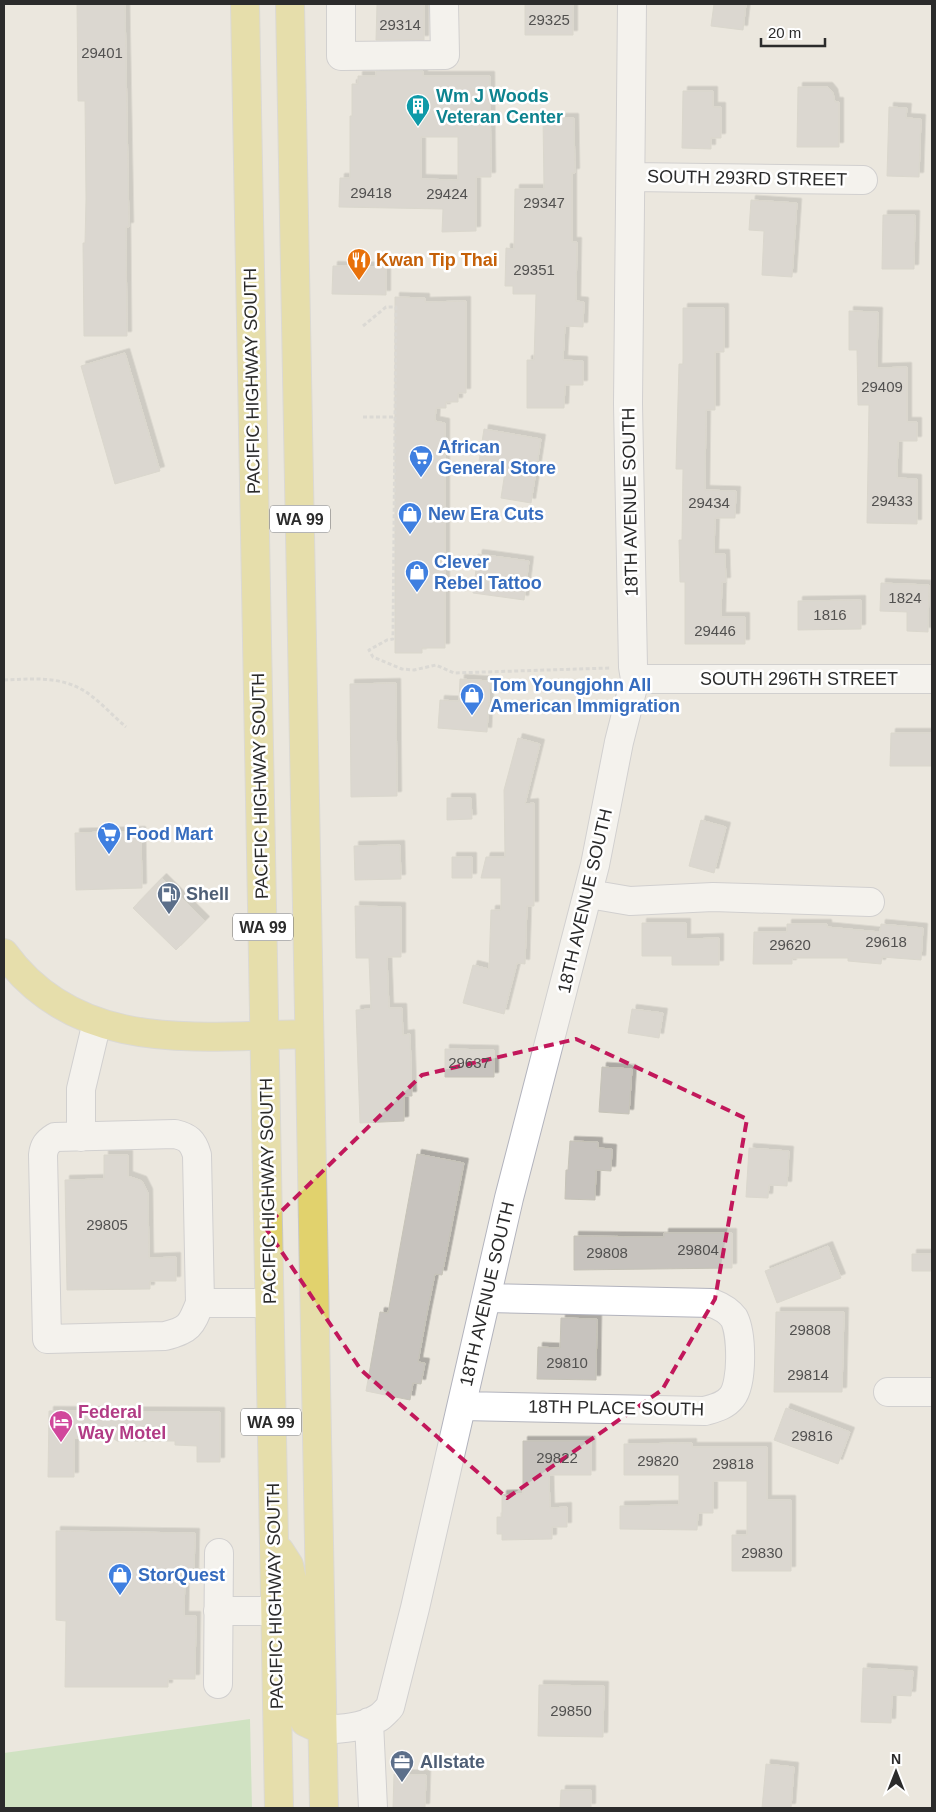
<svg xmlns="http://www.w3.org/2000/svg" width="936" height="1812" viewBox="0 0 936 1812" font-family="Arial,sans-serif">
<style>
.green{fill:#afdca1}
.building{fill:#c7c3be;stroke:#c6c3b8;fill-rule:evenodd;filter:url(#shadow)}
.lines{fill:none;stroke-linecap:round;stroke-linejoin:round}
.minor-casing{stroke:#b2b3bd;stroke-width:30}
.major-casing{stroke:#c8c8c8;stroke-width:30}
.path{stroke:#c8c8c8;stroke-width:3;stroke-dasharray:4 2.5;stroke-linecap:butt}
.minor{stroke:#fff;stroke-width:28}
.major{stroke:#e1d26d;stroke-width:28}
.marked{fill:none;stroke:#c2185b;stroke-width:4;stroke-dasharray:10 6;stroke-linejoin:round}
.labels{text-anchor:middle;stroke-width:5;stroke-linejoin:round;paint-order:stroke}
.number-label{font-size:15px;fill:#525150}
.shield{fill:#fff;stroke:#6b6b6b;stroke-width:1}
.shield-label{font-size:16px;font-weight:bold;fill:#2b2b2b}
.culture-label{font-size:18px;font-weight:bold;fill:#0d838f;stroke:#fff;text-anchor:start}
.street-label{font-size:18px;fill:#2b2b2b;stroke:#fff}
.food-label{font-size:18px;font-weight:bold;fill:#c56008;stroke:#fff;text-anchor:start}
.shop-label{font-size:18px;font-weight:bold;fill:#366cbe;stroke:#fff;text-anchor:start}
.service-label{font-size:18px;font-weight:bold;fill:#4e5e75;stroke:#fff;text-anchor:start}
.hotel-label{font-size:18px;font-weight:bold;fill:#b23c85;stroke:#fff;text-anchor:start}
</style>
<defs>
<filter id="shadow"><feDropShadow dx="4.5" dy="-4.5" stdDeviation="0" flood-color="#0004"/></filter>
</defs>
<rect width="100%" height="100%" fill="#ebe7de"/>
<path class="green" d="M250,1719L252,1808H4V1753Z"/>
<path class="building" d="M77,4H125L129,227H126L127,336H84L83,243H85L86,199L85,101H78Z
M377,4H424V40H376Z
M525,4H573V35H525Z
M714,4H746L743,30L711,26Z
M376,71H423V76H490L491,177H476V231L442,232L443,209L339,207L340,178H350V116H352V84H358V76H376ZM421,137H458V180L421,179Z
M798,87H828L833,93L835,102H839V147H797Z
M683,91H713V107H721V138H711V149L682,148Z
M889,107L907,108L906,118L921,119L919,177L887,176Z
M543,118H574L575,173H572V242H577L576,301L584,302L583,327L565,326L563,360L583,361V385H565L564,408H527V360H534L536,294H513V286H505L506,248L514,249L515,189H544Z
M751,200L797,203L792,277L762,275L764,231L749,230Z
M883,215H915L914,269H882Z
M333,266L386,267V295L332,294Z
M395,297L425,298V302L466,301V393H458V402H446V408H436L435,421L445,423V648H422V653H395Z
M683,308H724V352H715V410H706L705,490L736,491L735,518H715L714,554H725L726,582H722L721,617H745V644H685V582H680L679,540H682L683,469H676L679,364H683Z
M849,311L878,312L877,368L907,367V422H917V441H898L897,478L917,479V524L867,523L869,405H858L857,350H849Z
M125,353L160,471L115,484L81,366Z
M484,429L541,439L531,503L501,498L505,472L478,468Z
M478,554L529,561L524,600L473,593Z
M881,583L929,585L928,632L907,631V612L880,611Z
M861,600V629L798,630V601Z
M460,679L490,681L487,732L438,728L440,700L459,701Z
M396,683L397,796L351,797L350,684Z
M891,733H932V766H890Z
M518,738L540,744L525,804L534,803V906H527L525,964L517,963L504,1014L463,1003L473,965L489,969L491,910H501V878H481L486,857H505L504,790Z
M447,798H471L472,819L447,820Z
M701,820L726,827L714,873L689,866Z
M141,831L142,888L76,890L75,833Z
M400,845L401,879L355,880L354,846Z
M452,857H472V878H452Z
M162,878L205,921L176,950L133,908Z
M355,906L401,907V957H387L389,1008H402L403,1035L410,1034L412,1096H404V1121L360,1123L356,1010L371,1009L369,958H356Z
M642,923H686V939L719,938V965H672V956H642Z
M787,924H827V927L880,932L881,924L923,928L921,960L882,957L881,964L848,961V958H792V964H753L754,932H787Z
M632,1009L663,1013L659,1038L628,1033Z
M445,1049L494,1050V1077H445Z
M602,1067L632,1069L629,1114L599,1112Z
M570,1141L598,1142V1148L612,1149L611,1171L596,1170L595,1200L565,1199L566,1170H568Z
M749,1148L789,1151L787,1186L769,1185L768,1198L746,1197Z
M417,1154L464,1163L442,1275L435,1274L427,1313L418,1362L425,1363L421,1384L413,1383L410,1400L366,1391L380,1312L388,1313Z
M104,1155H128V1176L142,1181L148,1193L149,1258L176,1257V1281H150V1289L67,1290L65,1180L104,1179Z
M664,1233H732V1268L574,1270V1236L664,1237Z
M828,1246L841,1278L777,1303L765,1271Z
M912,1254H932V1271H912Z
M776,1312H844L842,1392H774Z
M561,1318L597,1319L596,1380L537,1379L538,1347L560,1348Z
M786,1408L850,1432L838,1464L774,1440Z
M49,1411L220,1412V1462H197V1446L175,1445V1441H117L113,1438H74V1477H48Z
M523,1441H591V1475H549L550,1508L567,1507V1527H552V1539L502,1540V1534H497V1517H502V1495L523,1494Z
M692,1443V1447H767V1500H791V1571H732V1535H747V1481H713V1513H698L697,1530L620,1529V1506L679,1505V1475H624V1444Z
M56,1531L195,1533L194,1575H185L184,1616H196L195,1679H168V1687H65L66,1621L56,1620Z
M863,1668L913,1671L911,1696L892,1695L891,1723L861,1722Z
M539,1685L604,1686L603,1737L538,1736Z
M766,1764L794,1767L791,1808H762Z
M394,1774L426,1775L425,1808H393Z
M561,1790H591V1808H560Z"/>
<g class="lines">
<g class="minor-casing">
<path id="minor" d="M341,4V56L445,55L444,4
M632,177L863,180
M635,679H932
M589,894L630,901L713,897L870,902
M81,1137V1089L97,1022
M200,1303C191,1326 189,1330 165,1336L47,1339L43,1155C44,1146 47,1142 55,1137L175,1134C188,1137 193,1141 197,1155L200,1303H269
M888,1392H932
M462,1406L705,1411C715,1408 725,1406 732,1397C743,1383 742,1334 734,1318C729,1311 720,1306 712,1303L487,1298
M218,1611H274
M218,1684L219,1553
M369,1722L373,1808
M322,1730C340,1729 362,1728 378,1718C382,1716 386,1711 390,1707L415,1608L509,1198L595,865L619,742L635,679L633,667L628,404L632,4"/>
</g>
<g class="major-casing">
<path id="major" d="M245,4C256,605 268,1207 279,1808
M290,4L324,1808
M4,953C78,1055 199,1036 309,1034
M280,1551L289,1565L298,1609L300,1708L305,1722L322,1730"/>
</g>
<path class="path" d="M363,326L386,307H396L393,639L387,640L369,650L373,657L402,669L414,670L436,665L454,673L610,668
M363,417H395
M4,680C30,679 57,676 81,689C96,697 112,715 126,727"/>
<use href="#minor" class="minor"/>
<use href="#major" class="major"/>
</g>
<path d="M0 0H936V1812H0ZM576,1039L747,1119L715,1299L662,1390L507,1498L361,1370L265,1227L422,1075Z" fill="#ebe7de" fill-opacity=".55" fill-rule="evenodd"/>
<path class="marked" d="M576,1039L747,1119L715,1299L662,1390L507,1498L361,1370L265,1227L422,1075Z"/>
<defs>
<g id="building-pin" transform="scale(1.25)"><path d="M0 17L-7.5 6A9.5 9.5 0 1 1 7.5 6Z" fill="#0f9aa8" stroke="#fff"/><path d="M-4-6H4V6H1V3H-1V6H-4ZM-2.5-4.3h1.7v1.8h-1.7ZM.8-4.3h1.7v1.8H.8ZM-2.5-1h1.7V.8h-1.7ZM.8-1h1.7V.8H.8Z" fill="#fff"/></g>
<g id="restaurant-pin" transform="scale(1.25)"><path d="M0 17L-7.5 6A9.5 9.5 0 1 1 7.5 6Z" fill="#e8710a" stroke="#fff"/><path d="M-5-6h1v4h1v-4h1v4h1v-4h1v5L-1.5 .5V6h-2V.5L-5-1ZM5-6V6H3V1.5H1.5Q1.5-4 5-6Z" fill="#fff"/></g>
<g id="supermarket-pin" transform="scale(1.25)"><path d="M0 17L-7.5 6A9.5 9.5 0 1 1 7.5 6Z" fill="#3f7fe0" stroke="#fff"/><path d="M-6-5.5h2.5l.6 2H6L4.5 2H-2.5L-4.4-4H-6ZM-1.5 3.2a1.3 1.3 0 1 0 .1 0ZM3 3.2a1.3 1.3 0 1 0 .1 0Z" fill="#fff"/></g>
<g id="shop-pin" transform="scale(1.25)"><path d="M0 17L-7.5 6A9.5 9.5 0 1 1 7.5 6Z" fill="#3f7fe0" stroke="#fff"/><path d="M-5-2.5h2.3a2.7 3.5 0 0 1 5.4 0H5L5.5 6h-11ZM-1.5-2.5h3a1.5 2.3 0 0 0-3 0Z" fill="#fff"/></g>
<g id="fuel-pin" transform="scale(1.25)"><path d="M0 17L-7.5 6A9.5 9.5 0 1 1 7.5 6Z" fill="#5c6f8a" stroke="#fff"/><path d="M-5.5-6h7V0h2V4h1.3V-2.5L3-4.5l.8-.8L6-3V5H2.5V1h-1V6h-7ZM-4.2-4.7v3.2H.2V-4.7Z" fill="#fff"/></g>
<g id="hotel-pin" transform="scale(1.25)"><path d="M0 17L-7.5 6A9.5 9.5 0 1 1 7.5 6Z" fill="#d1479c" stroke="#fff"/><path d="M-6-4.5h1.5V1H6V5H4.5V3h-9V5H-6ZM-4 0a1.8 1.8 0 1 1 3.6 0ZM.5 0V-2.5h3Q6-2.5 6 0Z" fill="#fff"/></g>
<g id="office-pin" transform="scale(1.25)"><path d="M0 17L-7.5 6A9.5 9.5 0 1 1 7.5 6Z" fill="#5c6f8a" stroke="#fff"/><path d="M-6-3h4V-5.5h4V-3h4V5H-6ZM-1-4.5V-3h2v-1.5ZM-6 0V1H6V0Z" fill="#fff"/></g>
</defs>
<g fill-rule="evenodd">
<use href="#building-pin" x="418" y="106"/>
<use href="#restaurant-pin" x="359" y="260"/>
<use href="#supermarket-pin" x="421" y="457"/>
<use href="#shop-pin" x="410" y="514"/>
<use href="#shop-pin" x="417" y="572"/>
<use href="#shop-pin" x="472" y="695"/>
<use href="#supermarket-pin" x="109" y="834"/>
<use href="#fuel-pin" x="169" y="894"/>
<use href="#hotel-pin" x="61" y="1422"/>
<use href="#shop-pin" x="120" y="1575"/>
<use href="#office-pin" x="402" y="1762"/>
</g>
<g class="labels">
<g class="number-label">
<text x="549" y="25">29325</text>
<text x="400" y="30">29314</text>
<text x="102" y="58">29401</text>
<text x="371" y="198">29418</text>
<text x="447" y="199">29424</text>
<text x="544" y="208">29347</text>
<text x="534" y="275">29351</text>
<text x="882" y="392">29409</text>
<text x="892" y="506">29433</text>
<text x="709" y="508">29434</text>
<text x="905" y="603">1824</text>
<text x="830" y="620">1816</text>
<text x="715" y="636">29446</text>
<text x="886" y="947">29618</text>
<text x="790" y="950">29620</text>
<text x="469" y="1068">29637</text>
<text x="107" y="1230">29805</text>
<text x="698" y="1255">29804</text>
<text x="607" y="1258">29808</text>
<text x="810" y="1335">29808</text>
<text x="567" y="1368">29810</text>
<text x="808" y="1380">29814</text>
<text x="812" y="1441">29816</text>
<text x="557" y="1463">29822</text>
<text x="658" y="1466">29820</text>
<text x="733" y="1469">29818</text>
<text x="762" y="1558">29830</text>
<text x="571" y="1716">29850</text>
</g>
<g class="shield">
<rect x="270" y="505.5" width="60" height="27" rx="4"/>
<rect x="233" y="913.5" width="60" height="27" rx="4"/>
<rect x="241" y="1408.5" width="60" height="27" rx="4"/>
</g>
<g class="shield-label">
<text x="300" y="525">WA 99</text>
<text x="263" y="933">WA 99</text>
<text x="271" y="1428">WA 99</text>
</g>
<g class="culture-label">
<text x="436" y="102">Wm J Woods<tspan x="436" dy="21">Veteran Center</tspan></text>
</g>
<g class="street-label">
<text transform="translate(747 178) rotate(1)" y="6">SOUTH 293RD STREET</text>
<text transform="translate(252 381) rotate(-91)" y="6">PACIFIC HIGHWAY SOUTH</text>
<text transform="translate(630 502) rotate(-91)" y="6">18TH AVENUE SOUTH</text>
<text x="799" y="685">SOUTH 296TH STREET</text>
<text transform="translate(260 786) rotate(-91)" y="6">PACIFIC HIGHWAY SOUTH</text>
<text transform="translate(585 901) rotate(-77)" y="6">18TH AVENUE SOUTH</text>
<text transform="translate(268 1191) rotate(-91)" y="6">PACIFIC HIGHWAY SOUTH</text>
<text transform="translate(487 1294) rotate(-77)" y="6">18TH AVENUE SOUTH</text>
<text transform="translate(616 1408) rotate(1)" y="6">18TH PLACE SOUTH</text>
<text transform="translate(275 1596) rotate(-91)" y="6">PACIFIC HIGHWAY SOUTH</text>
</g>
<g class="food-label">
<text x="376" y="266">Kwan Tip Thai</text>
</g>
<g class="shop-label">
<text x="438" y="453">African<tspan x="438" dy="21">General Store</tspan></text>
<text x="428" y="520">New Era Cuts</text>
<text x="434" y="568">Clever<tspan x="434" dy="21">Rebel Tattoo</tspan></text>
<text x="490" y="691">Tom Youngjohn All<tspan x="490" dy="21">American Immigration</tspan></text>
<text x="126" y="840">Food Mart</text>
<text x="138" y="1581">StorQuest</text>
</g>
<g class="service-label">
<text x="186" y="900">Shell</text>
<text x="420" y="1768">Allstate</text>
</g>
<g class="hotel-label">
<text x="78" y="1418">Federal<tspan x="78" dy="21">Way Motel</tspan></text>
</g>
</g>
<rect width="936" height="1812" fill="none" stroke="#2b2b2b" stroke-width="10"/>
<g transform="translate(896 1772)" stroke="#ffffff" stroke-width="4" paint-order="stroke">
<path d="M0-4L9 19L0 12L-9 19Z" fill="#2b2b2b"/>
<text y="-8" font-size="14" font-weight="bold" text-anchor="middle" fill="#2b2b2b">N</text>
</g>
<path d="M761 38v8h64v-8" fill="none" stroke="#2b2b2b" stroke-width="2.5"/>
<text x="768" y="38" font-size="15" fill="#2b2b2b" stroke="#ffffff" stroke-width="4" paint-order="stroke">20 m</text>
</svg>
